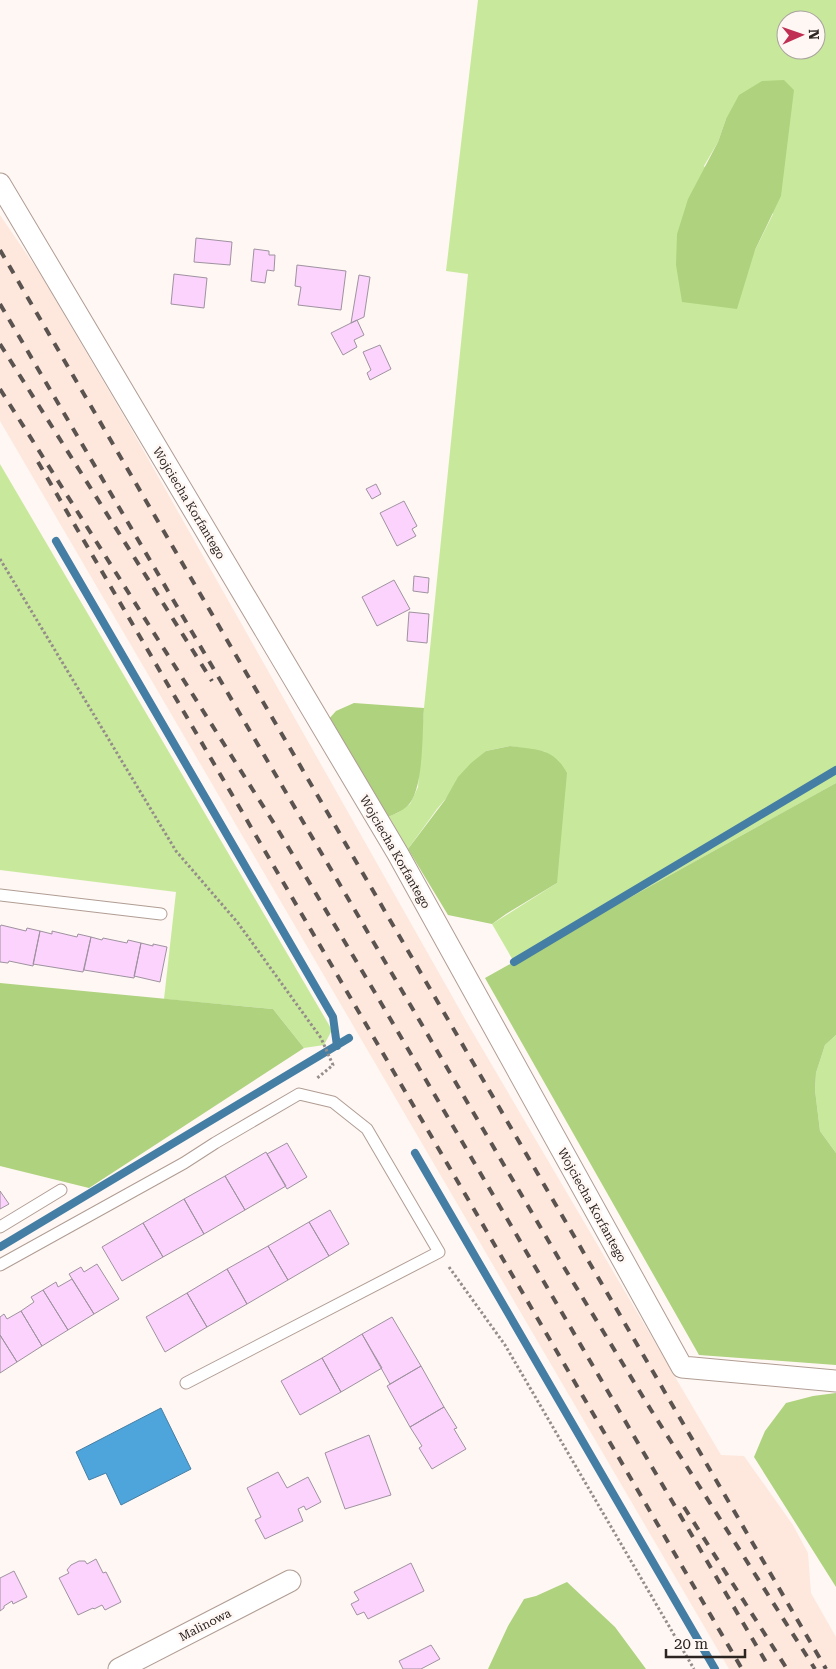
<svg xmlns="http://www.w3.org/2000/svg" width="836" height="1669" viewBox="0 0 836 1669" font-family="'Roboto Serif',serif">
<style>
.built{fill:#fee8dd}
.green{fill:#c8e99c;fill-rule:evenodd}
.forest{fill:#aed27e}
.water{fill:#4ea5dc;stroke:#447ea4}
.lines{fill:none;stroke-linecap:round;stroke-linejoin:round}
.stream{stroke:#447ea4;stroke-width:8}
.building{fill:#fbd3fc;stroke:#9f92a0}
.lane-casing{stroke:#b09d94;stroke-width:13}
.street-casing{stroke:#b09d94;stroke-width:23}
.path{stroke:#948d89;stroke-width:3;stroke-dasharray:2.5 2.5;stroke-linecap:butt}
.lane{stroke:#fff;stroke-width:11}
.street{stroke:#fff;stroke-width:21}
.rail{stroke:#5a534f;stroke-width:4;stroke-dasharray:9 9;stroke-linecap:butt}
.labels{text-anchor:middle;stroke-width:5;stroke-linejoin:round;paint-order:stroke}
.street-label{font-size:12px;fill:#2b2420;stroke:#fff7f3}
</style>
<rect width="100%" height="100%" fill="#fff7f3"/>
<path class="built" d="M0,215L39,272L129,425L469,1026L721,1455L744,1456L793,1525L808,1553L811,1593L836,1637V1669H729L0,421Z"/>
<path class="green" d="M478,0H836V783L514,962L492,924L557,883L546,752L510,746L486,751L437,809L408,849L388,817L399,812L410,804L418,787L424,708L468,274L446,271ZM786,20H816V50H786ZM726,119L773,214L755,250L704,166L718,142Z
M0,464L332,1030L324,1045L304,1048L273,1009L164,999L176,892L0,870Z
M836,1035V1153L820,1131L815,1090L816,1073L825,1045Z"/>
<path class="forest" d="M784,80L794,90L781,196L755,250L737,309L682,302L676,265L677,234L688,199L718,142L726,119L739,95L762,81Z
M354,703L424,708C422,732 424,784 410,803C405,810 395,814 388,817L328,720L336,711Z
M510,746C536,750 553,747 567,773L557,883L506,914L492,924L448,915L408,849L445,800L458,777L471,763L486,751Z
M836,783V1035L825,1045L816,1073L815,1090L820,1131L836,1153V1365L699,1355L485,978Z
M0,983L273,1009L304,1048L89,1188L0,1166Z
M836,1393V1587L754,1457L765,1431L786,1403L813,1396Z
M567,1582L615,1627L646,1669H488L508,1626L524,1599L536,1596Z"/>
<path class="water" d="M161,1408L191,1469L121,1505L106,1473L89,1480L76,1452Z"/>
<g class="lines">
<path class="stream" d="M56,541L333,1017L337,1046
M514,962L836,770
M415,1153L715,1669
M0,1247L349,1038"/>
</g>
<path class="building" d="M196,238L232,242L230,265L194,262Z
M254,249L269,251V255H275L274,271L267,270L265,283L251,281Z
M297,265L346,271L341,310L298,305L301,287L295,286Z
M174,274L207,278L204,308L171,304Z
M359,275L370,277L364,317L351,323Z
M357,320L364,335L354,340L357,347L343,355L331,333Z
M380,345L391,369L370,380L367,373L371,370L363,352Z
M376,484L381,494L372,499L366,489Z
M404,501L417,526L412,529L416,536L397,546L380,513Z
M414,576L429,578L428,593L413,591Z
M394,580L410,609L377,626L362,597Z
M409,612L429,614L427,643L407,641Z
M1,925L26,931L27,928L40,931L33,966L9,961L8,963L0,962V927Z
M40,931L52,934V931L77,937L78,934L91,937L83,972L33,964Z
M91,937L102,940L103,938L127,943L128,940L141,943L134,978L84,970Z
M141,943L153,946V944L167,947L160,982L134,976Z
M287,1143L307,1177L287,1189L267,1154Z
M266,1152L286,1186L245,1210L225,1176Z
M225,1176L245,1210L204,1234L184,1199Z
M0,1191L9,1204L0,1209Z
M184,1199L204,1234L163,1257L143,1223Z
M330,1210L349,1244L329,1256L309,1222Z
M309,1222L329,1256L288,1280L268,1246Z
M143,1223L163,1257L122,1281L102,1247Z
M268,1246L288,1280L247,1304L227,1269Z
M97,1264L119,1299L94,1314L69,1274L81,1267L84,1272Z
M227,1269L247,1304L207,1327L187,1293Z
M72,1279L94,1314L68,1330L43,1290L56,1282L58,1287Z
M43,1290L68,1330L42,1346L21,1311L34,1302L31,1297Z
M187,1293L207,1327L165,1352L146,1317Z
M21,1311L42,1346L17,1362L0,1335V1317L4,1314L7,1319Z
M392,1317L421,1366L390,1384L362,1334Z
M362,1334L382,1368L341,1392L322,1358Z
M0,1335L17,1362L0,1373Z
M322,1358L341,1392L300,1415L281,1381Z
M421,1366L444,1407L410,1427L387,1386Z
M444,1407L457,1428L454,1429L466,1449L432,1469L419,1448L422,1446L410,1427Z
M369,1435L391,1495L345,1509L325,1453Z
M278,1472L287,1488L308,1477L321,1502L306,1510L304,1506L298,1509L303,1521L265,1539L255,1520L261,1517L247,1488Z
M96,1559L103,1573L106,1572L121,1602L105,1610L102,1605L94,1609L93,1608L78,1615L59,1578L69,1573L67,1570L71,1565L79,1561H85L87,1564Z
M411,1563L424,1591L368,1619L364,1612L357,1615L351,1604L359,1600L354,1592Z
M14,1571L27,1597L13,1604L12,1601L4,1606V1608L0,1611V1578Z
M431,1645L440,1659L421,1669H403L399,1661Z"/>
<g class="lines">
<g class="lane-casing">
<path id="lane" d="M0,895L161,914
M0,1227L61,1190
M0,1265L184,1163L215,1143L299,1094L333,1102L367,1129L439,1252L186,1383"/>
</g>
<g class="street-casing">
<path id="street" d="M0,184L398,854L682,1367L836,1381
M119,1669L290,1581"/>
</g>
<path class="path" d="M0,559L176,851L238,923L321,1038L333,1065L316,1079
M449,1267L505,1345L694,1669"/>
<use href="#lane" class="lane"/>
<use href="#street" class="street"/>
<path class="rail" d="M0,250L826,1669
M0,304L559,1259L651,1410L815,1669
M0,344L212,681
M0,389L275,825L374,991L770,1669
M38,462L742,1669
M684,1507L787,1669"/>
</g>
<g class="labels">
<g class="street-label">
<text transform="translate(189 503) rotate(59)" y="4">Wojciecha Korfantego</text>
<text transform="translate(395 852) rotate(60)" y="4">Wojciecha Korfantego</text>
<text transform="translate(592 1205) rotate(61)" y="4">Wojciecha Korfantego</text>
<text transform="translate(205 1625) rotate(-27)" y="4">Malinowa</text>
</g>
</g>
<g transform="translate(801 35) rotate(88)"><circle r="24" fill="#fff7f3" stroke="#aaa39f"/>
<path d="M0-4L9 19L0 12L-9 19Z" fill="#c03053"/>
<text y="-8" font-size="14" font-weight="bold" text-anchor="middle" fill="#2b2420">N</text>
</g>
<path d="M666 1649v8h79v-8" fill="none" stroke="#2b2420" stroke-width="2.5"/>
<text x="674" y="1649" font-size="15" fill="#2b2420" stroke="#fff7f3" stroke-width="4" paint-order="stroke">20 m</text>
</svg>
